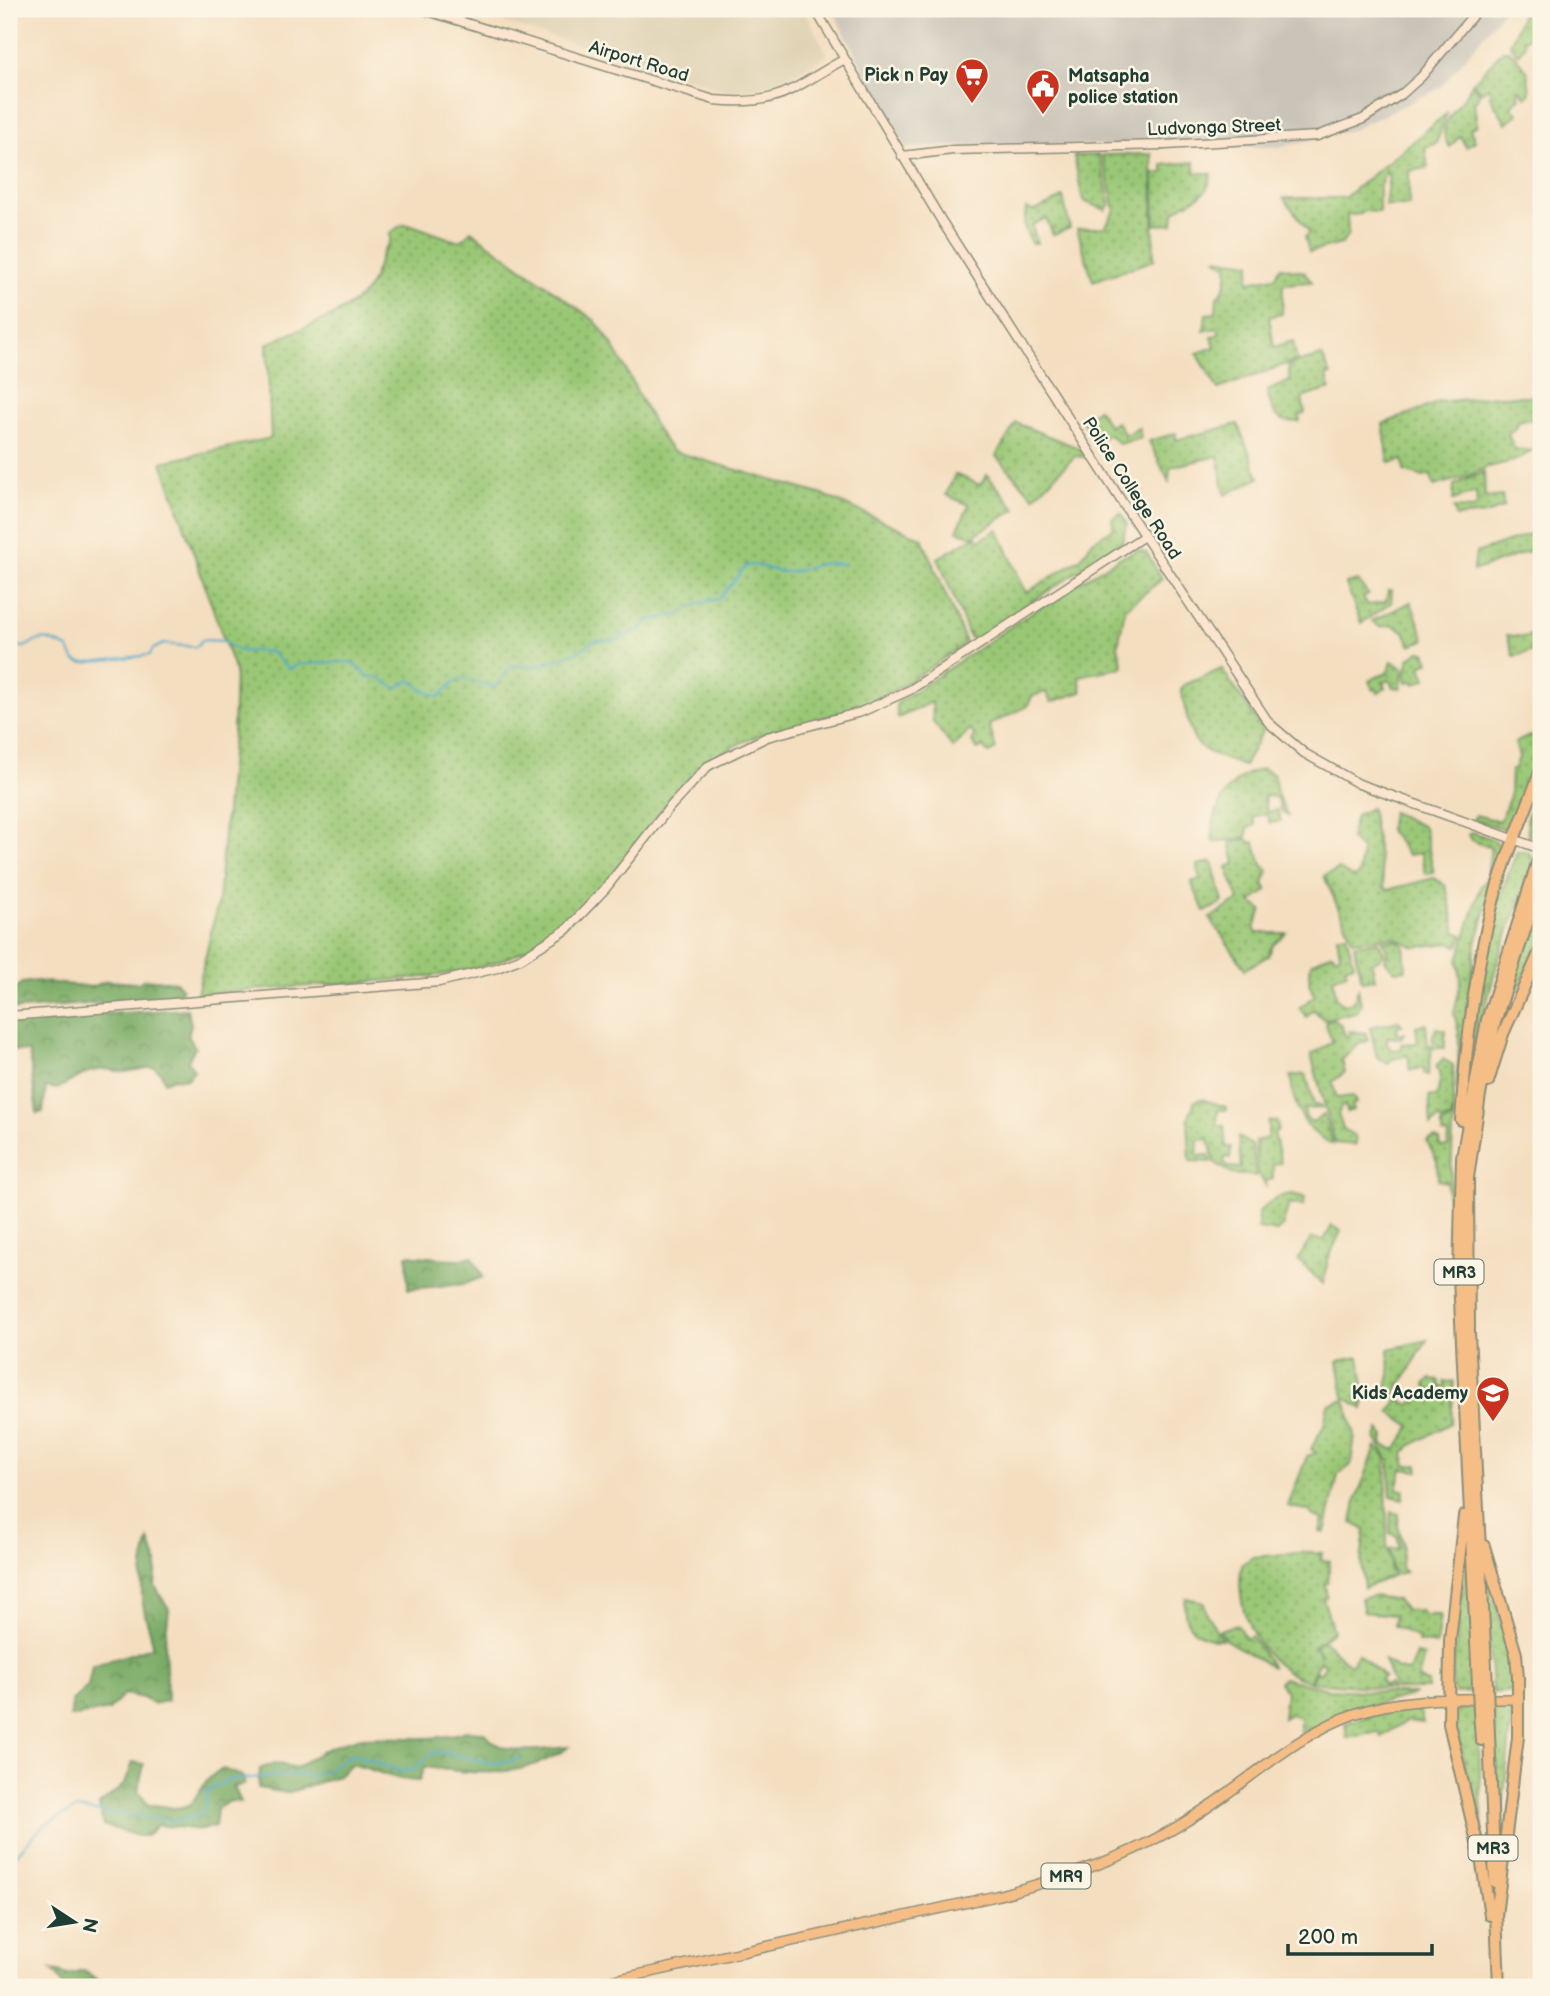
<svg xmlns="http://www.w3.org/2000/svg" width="1550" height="1996" viewBox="0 0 1550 1996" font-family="'Balsamiq Sans',sans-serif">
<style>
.built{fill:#e0d3b5}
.industrial{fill:#c9c3b8}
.grass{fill:url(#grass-dots);stroke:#5c8254;stroke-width:2}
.forest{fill:url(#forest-crowns);stroke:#4d744d;stroke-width:2}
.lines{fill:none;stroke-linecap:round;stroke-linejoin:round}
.stream{stroke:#4ca9cb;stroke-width:2}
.secondary-casing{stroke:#8a8e7a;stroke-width:11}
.primary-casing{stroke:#8a8e7a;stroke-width:12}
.highway-casing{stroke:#8a8e7a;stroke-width:14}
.secondary{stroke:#fbe5cf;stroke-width:8}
.primary{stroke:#f6be87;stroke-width:9}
.highway{stroke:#f6be87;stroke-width:10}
.highway-bridge-casing{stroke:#8a8e7a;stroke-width:14;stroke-linecap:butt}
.highway-bridge{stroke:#f6be87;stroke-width:10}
.labels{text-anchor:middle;stroke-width:5;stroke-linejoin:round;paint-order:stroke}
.shield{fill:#fcf5e5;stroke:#617469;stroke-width:2}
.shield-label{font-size:16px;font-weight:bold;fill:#1f3d34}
.street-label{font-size:18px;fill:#1f3d34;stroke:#fcf5e5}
.poi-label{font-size:18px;font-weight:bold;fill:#1f3d34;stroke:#fcf5e5;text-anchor:end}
</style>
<defs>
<pattern id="grass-dots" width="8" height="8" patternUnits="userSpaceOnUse" patternTransform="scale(1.75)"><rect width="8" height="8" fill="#9ac775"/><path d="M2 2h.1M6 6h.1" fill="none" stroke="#7da361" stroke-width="1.8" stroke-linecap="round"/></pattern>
<pattern id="forest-crowns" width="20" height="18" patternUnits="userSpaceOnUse" patternTransform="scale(1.75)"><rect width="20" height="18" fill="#7bac66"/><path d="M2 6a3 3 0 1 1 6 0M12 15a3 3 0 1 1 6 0" fill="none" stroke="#648d55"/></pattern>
</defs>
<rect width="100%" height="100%" fill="#fcf5e5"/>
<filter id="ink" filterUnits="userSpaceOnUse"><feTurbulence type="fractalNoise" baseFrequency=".0143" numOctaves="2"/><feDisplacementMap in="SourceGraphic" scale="14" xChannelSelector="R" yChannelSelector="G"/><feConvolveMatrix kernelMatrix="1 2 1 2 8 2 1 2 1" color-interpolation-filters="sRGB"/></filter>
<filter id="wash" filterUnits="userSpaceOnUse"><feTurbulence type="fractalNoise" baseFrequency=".00686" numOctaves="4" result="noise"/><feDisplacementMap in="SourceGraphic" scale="28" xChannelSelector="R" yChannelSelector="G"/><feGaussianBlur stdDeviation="1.57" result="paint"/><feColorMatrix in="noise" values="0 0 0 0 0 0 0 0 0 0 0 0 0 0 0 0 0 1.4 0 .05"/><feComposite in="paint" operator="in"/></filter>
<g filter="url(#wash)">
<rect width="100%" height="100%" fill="#f4dec0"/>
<path class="built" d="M460,9H803L828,55L779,82L753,90L729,91Z"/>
<path class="industrial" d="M832,9H1505L1440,88L1352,130L1281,147L1000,144L905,148Z"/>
<path class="grass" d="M1524,9H1541V30L1524,40V47L1518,54L1510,45Z
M1503,50H1509L1527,70L1530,93L1526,97L1520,90L1517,92L1520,97L1511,106L1518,114L1506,123L1489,95L1491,91L1488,87L1482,92L1473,83Z
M1472,84L1480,93L1474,104L1477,125L1470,129L1475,141L1466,147L1460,136L1450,147C1431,125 1464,104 1472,84Z
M1447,113L1436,144L1425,147L1428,168L1409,171V206H1385L1389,175L1386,174V168L1379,189V212L1361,211V214L1347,215L1348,234L1342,244L1309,252L1305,237L1309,232L1284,198H1344Z
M1152,154L1154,260L1093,281L1077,229L1105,227L1115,210L1102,155Z
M1099,155L1110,204L1106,210L1083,201L1074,156Z
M1194,162L1196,173H1211C1209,201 1190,197 1174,212L1173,224L1155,225L1154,174L1163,173V165Z
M1063,197L1070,228L1053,235L1046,218L1032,225L1037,243H1031L1024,226L1026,209L1035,211Z
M402,225H412L456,241L462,240L471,231L594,320C628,359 640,411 672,451L823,495L922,538L966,643C931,667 897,693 857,708C812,724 764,727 722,753C669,785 634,854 592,899C520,975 447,976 350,983C299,987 248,990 197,994L218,902L233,732L235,672L162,462L271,438L267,344C297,329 346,316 367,290C378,274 377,256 390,242V233Z
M1215,258L1251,263L1248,282L1275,277L1281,267L1304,272L1312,282L1283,284L1282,314L1269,317L1274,347L1293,341L1297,360L1218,389L1197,353L1215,347L1212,337L1220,333L1218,328L1204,331L1206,314L1216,313L1217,296C1226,292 1228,276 1227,266Z
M1322,356L1331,375L1327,376L1330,389L1302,398L1305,413L1299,415L1300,421C1276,425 1272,412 1267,391L1290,381L1288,365Z
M1497,396H1541V418L1517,421L1516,427L1508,435L1515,449L1532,451L1514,461L1487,467L1469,476L1434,486L1431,475L1423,477L1404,471L1403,460L1389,463L1383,424L1439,402Z
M1098,409L1109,426L1117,422L1125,435L1139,428L1141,438L1119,444L1109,434L1095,442L1082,420Z
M1016,423L1086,451L1088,454L1084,457L1075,456L1034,497L996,456Z
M1238,424L1259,478L1225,495L1218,456L1170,467L1169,482L1149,441L1176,433V440Z
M1484,472L1485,498L1502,496L1504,507L1487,514L1456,517L1454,508L1473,509L1477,506L1476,492L1453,500L1454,485Z
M955,474L980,485L987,475L1016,509L973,536L957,531L969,505L946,495Z
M1121,513L1127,523L1122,542L976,639L970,638L938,558L976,536L980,540L998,529L1026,593L1081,558L1093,541L1114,528L1112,519Z
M1541,530V547L1473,571L1476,553Z
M1138,550L1147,553L1162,579L1125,609L1118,646L1123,667L1079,676L1082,692L1051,702L1046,692L1032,696L1028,706L989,725L996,749L989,753L982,747L978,750L972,742L974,734L970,730L953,748L933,722L932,702L898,718L896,704L1047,602L1121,557Z
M1358,581L1368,594L1363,597L1367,605L1386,602L1388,590H1392L1391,603L1361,623L1346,584Z
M1411,602L1425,640L1410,645L1404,631L1392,625L1380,627L1372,621Z
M1541,632V649L1514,656L1507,635L1524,637Z
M1419,651L1425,652L1429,662L1421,666L1426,679L1415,684L1414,681L1407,682L1405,673L1409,659Z
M1392,661L1403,669L1401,688L1393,687L1389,680L1383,682L1386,688L1378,693L1376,688L1373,690L1369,681L1389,671Z
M1222,669L1263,730L1244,766C1188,747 1194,746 1181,690L1184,685Z
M1529,736L1541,739V750L1509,824L1505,829L1473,820L1475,815L1500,821L1510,796L1511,771L1515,769L1519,757L1515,743Z
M1263,769L1274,775L1277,794L1287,815L1281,811L1277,798L1264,795L1267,812L1277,810L1281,821L1270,823L1266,813L1253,817L1255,825L1248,828L1246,838L1213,842C1210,810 1229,775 1263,769Z
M1541,776V840L1540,841L1528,835L1527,817Z
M1371,808L1384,887L1387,890L1434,878L1446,886L1456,932L1463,935L1458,946L1451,943L1415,947L1393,937L1353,941L1324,876L1339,869L1354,878L1359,874L1362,850L1350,839L1356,815Z
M1392,812L1424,827L1434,873L1425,874L1421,853L1408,855L1389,830Z
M1472,832L1495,840L1502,851L1476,944L1457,1091L1459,1034L1454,1013L1461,981L1458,960L1481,885L1486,881L1491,848L1471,840L1468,835Z
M1248,839L1250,843L1254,842L1263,866L1268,870L1264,883L1267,890L1251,902L1262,910L1254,928L1257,933H1286L1273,945L1268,956L1245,969L1210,918L1239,900L1227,867L1235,864L1230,842Z
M1517,851L1529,852L1534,863L1498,960L1469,1069L1483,960L1495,910Z
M1212,862L1223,902L1205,912L1191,882L1201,879L1197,865Z
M1541,892V939L1512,1000L1488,1065L1505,999Z
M1346,934L1354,964L1345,967L1347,973L1333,978L1336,997L1343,1005L1354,1001L1358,989L1361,1004L1357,1012L1323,1019L1313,1009L1307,1017L1299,1008L1315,996L1309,983L1311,963L1332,953L1337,957L1340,954L1337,936Z
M1395,940L1404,945L1406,970L1395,971L1385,960L1387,951L1383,941Z
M1378,941L1384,953L1380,959L1372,963L1375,979L1362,981L1354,945Z
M1333,1019L1341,1025L1346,1037L1350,1035L1349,1031L1366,1033L1368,1041L1359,1043L1342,1060L1345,1072L1332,1082L1337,1098L1353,1096L1356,1103L1352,1105L1353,1110L1347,1112L1345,1105L1341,1107L1338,1114L1343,1129L1355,1136L1356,1145L1335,1143L1311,1055L1332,1042L1325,1021Z
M1399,1021L1402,1025L1397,1026L1398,1034L1404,1033L1401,1038L1387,1037V1045L1394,1050L1402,1049L1401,1044L1418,1043L1416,1026L1426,1024L1428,1047L1435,1042L1432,1038L1436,1028L1445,1030V1048H1432L1428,1076L1424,1073V1068L1410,1070L1408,1055L1392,1059L1388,1064L1377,1057L1370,1027Z
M1443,1059L1453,1065L1454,1102L1451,1119L1437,1120L1431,1126L1429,1096L1437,1097L1441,1075L1436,1066Z
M1306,1074L1314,1105H1321L1322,1108L1304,1109L1306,1118L1312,1122L1324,1115L1333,1144C1304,1133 1292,1104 1291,1076Z
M1201,1099L1226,1107V1110H1218L1217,1125L1224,1126L1226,1147H1231L1230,1158L1225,1157L1224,1162L1228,1167L1241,1168L1238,1137L1252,1145L1256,1176L1232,1174L1214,1162L1209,1139L1198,1140L1197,1156L1209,1155L1211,1162L1190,1161L1188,1119L1195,1101Z
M1454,1110L1450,1196L1447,1202V1182L1438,1180L1437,1161L1427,1141L1435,1138L1440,1140L1441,1147H1448L1449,1135L1442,1134V1123L1452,1120Z
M1268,1121L1277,1122L1278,1130L1274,1133L1281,1163L1273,1164V1179L1266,1181V1186L1258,1173L1255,1141L1268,1138Z
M1292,1194L1305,1197L1303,1206L1289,1203L1283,1225L1277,1232L1258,1229V1213C1268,1203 1277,1195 1292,1194Z
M1332,1226L1341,1231L1328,1259L1323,1284L1298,1260L1311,1238L1324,1240Z
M1427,1340L1393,1398L1385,1396L1390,1375L1389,1349Z
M1359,1357L1366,1395L1363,1409L1344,1397L1338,1361Z
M1431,1379L1439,1380L1441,1388L1446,1386L1444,1382L1454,1381L1451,1423L1410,1446L1404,1454L1406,1466L1418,1465L1419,1471L1402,1469L1397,1489L1404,1490L1403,1499L1391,1496L1389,1460L1376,1438L1379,1430L1384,1436L1383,1445L1395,1450L1411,1427L1390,1412L1398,1399L1410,1405L1429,1390L1425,1384Z
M1345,1400L1355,1435L1351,1465L1338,1475L1325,1532L1320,1531L1323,1519L1313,1516L1309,1511L1288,1506L1307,1456L1316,1453L1311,1449L1324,1425L1328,1405Z
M1376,1447L1385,1456L1386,1461L1387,1547L1391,1560L1389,1569L1394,1575L1364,1588L1361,1562L1365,1530L1352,1523L1356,1501Z
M1391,1512L1399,1514L1398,1526L1403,1543L1401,1568L1406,1572L1397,1574L1391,1568L1390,1549L1399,1548L1398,1537L1390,1533Z
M1468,1543L1476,1692L1455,1693L1452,1676Z
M1309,1552L1322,1553L1321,1560L1330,1561L1328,1582L1325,1583L1327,1597L1323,1598L1333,1631L1313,1646L1322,1655L1315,1646L1323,1640L1350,1665L1358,1654L1384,1677L1380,1680L1384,1686L1389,1684L1392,1689L1311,1682L1316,1671L1320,1674L1325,1666L1320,1660L1309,1681C1263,1670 1232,1610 1242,1565L1253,1557Z
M1485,1563C1490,1585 1519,1676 1510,1691L1492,1693Z
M1374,1596L1397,1600L1406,1610H1422L1423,1615H1440L1436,1645L1418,1642L1419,1638L1393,1626L1395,1615L1364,1612L1361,1598Z
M1186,1598L1204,1602L1207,1615L1222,1639C1196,1639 1180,1624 1186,1598Z
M1237,1625L1246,1639L1251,1636L1273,1668L1226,1640L1219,1630Z
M1416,1654L1424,1656L1418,1680L1428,1683V1689H1395L1384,1660L1396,1668L1409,1672Z
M1283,1678L1328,1689L1416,1694L1353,1710L1300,1733V1717L1290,1714L1283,1718L1286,1692L1279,1682Z
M1477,1704L1483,1844L1455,1721L1458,1711Z
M1494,1704H1513L1499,1845Z
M1418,1706L1423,1723L1406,1721L1381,1737L1379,1732L1347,1738L1345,1723L1394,1709Z"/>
<path class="forest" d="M144,979L176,982L182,989L178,997L9,1010V993L22,983L36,981L91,987L107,981L139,983Z
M187,1009L191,1024L188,1036L195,1047L188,1061L194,1070L187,1079L173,1078L165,1082L161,1073L154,1067L125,1072L104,1069L88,1072L57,1089L46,1087L43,1112L37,1114L29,1052L9,1050V1020Z
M407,1255L459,1260L472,1256L483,1277L465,1284L408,1289Z
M149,1540L157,1563L155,1586L169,1609L165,1641L167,1701L152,1704L143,1698L124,1694L109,1710L70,1717L72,1701L88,1686L92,1666L152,1647C152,1631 148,1628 145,1614C139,1591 142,1562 149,1540Z
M466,1731L484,1732C502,1759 541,1749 569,1747C522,1780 477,1774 424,1767L419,1781C394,1781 375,1769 351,1764L338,1776L287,1793L258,1788L260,1769L274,1763L297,1768C313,1755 340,1740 362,1738C398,1735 428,1744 466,1731Z
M133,1762L144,1764L138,1791L148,1805C161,1804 174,1811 186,1806C200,1801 202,1776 224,1769L242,1776L245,1784L234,1787L241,1802L229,1801L217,1809L215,1826L202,1830L157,1825L147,1836H137L103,1825L99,1805L125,1784Z
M52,1970L67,1975L84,1971L98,1980L100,1987H64Z"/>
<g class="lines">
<path class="stream" d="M9,645L24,647C46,636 43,637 68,648L75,661L82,663L150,655L152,650L163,644L196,647L202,640L224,641C243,658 249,648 271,652L289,669L300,664L351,662L368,677H377L396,688L411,680L423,690L439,697L455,681L462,679L495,687L512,665L535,667L580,651L593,641L617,640L643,627L650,620L679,615L699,603L719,599L746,566C759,563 770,571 784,572C809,573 815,558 845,565
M9,1862L44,1825L76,1809L178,1821L200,1816L204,1812L207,1791L227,1780L299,1774L311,1776L323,1773L348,1756H358L403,1772L414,1769L434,1752C463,1753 493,1771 520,1758"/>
</g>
</g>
<g filter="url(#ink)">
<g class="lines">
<g class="secondary-casing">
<path id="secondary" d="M421,9L714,100C780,106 789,90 843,60
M815,9L941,220L1124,505L1269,723L1304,753L1359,784L1541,849
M902,156L953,150L1165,145L1317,136L1363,119L1402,94L1421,77L1478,9
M9,1016L439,982L497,968L520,959L566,930L605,889L669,808L708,766L767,737L861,712L910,690L1144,536"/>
</g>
<g class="primary-casing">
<path id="primary" d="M583,1987L996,1896C1063,1878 1129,1858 1188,1820C1244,1786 1291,1737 1354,1714C1405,1696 1463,1699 1517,1699"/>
</g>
<g class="highway-casing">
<path id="highway" d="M1488,1082L1503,1034L1541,949
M1461,1120C1466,1042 1475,966 1496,891C1508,849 1527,810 1541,769
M1464,1516L1450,1640L1449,1724L1482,1864L1490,1915
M1484,1546L1516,1654L1518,1678V1737L1496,1916
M1478,1685L1459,1278L1462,1157L1487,1020L1541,851
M1487,1686L1469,1333L1468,1178L1480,1095L1495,1022L1541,881
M1488,1710L1495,1882
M1479,1711L1481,1740
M1496,1912L1499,1987"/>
</g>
<use href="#secondary" class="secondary"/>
<use href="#primary" class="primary"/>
<use href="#highway" class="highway"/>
<g class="highway-bridge-casing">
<path id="highway-bridge" d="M1478,1685L1479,1711
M1487,1686L1488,1710"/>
</g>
<use href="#highway-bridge" class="highway-bridge"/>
</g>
</g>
<defs>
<g id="supermarket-pin" transform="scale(1.75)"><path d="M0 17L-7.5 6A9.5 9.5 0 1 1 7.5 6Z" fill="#c8321e" stroke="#fcf5e5"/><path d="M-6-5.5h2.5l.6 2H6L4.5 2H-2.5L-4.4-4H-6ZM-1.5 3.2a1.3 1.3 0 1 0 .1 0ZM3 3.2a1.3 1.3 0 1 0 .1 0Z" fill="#fff"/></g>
<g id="civic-pin" transform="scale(1.75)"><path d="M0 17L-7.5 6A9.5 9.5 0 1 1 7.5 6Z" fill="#c8321e" stroke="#fcf5e5"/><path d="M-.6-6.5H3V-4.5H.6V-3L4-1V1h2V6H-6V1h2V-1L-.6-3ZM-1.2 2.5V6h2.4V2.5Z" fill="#fff"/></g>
<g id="school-pin" transform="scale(1.75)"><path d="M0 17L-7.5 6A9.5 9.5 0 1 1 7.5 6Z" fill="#c8321e" stroke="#fcf5e5"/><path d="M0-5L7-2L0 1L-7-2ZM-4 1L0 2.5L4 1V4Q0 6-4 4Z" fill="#fff"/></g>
</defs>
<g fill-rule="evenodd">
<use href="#supermarket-pin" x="972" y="75"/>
<use href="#civic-pin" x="1043" y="86"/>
<use href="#school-pin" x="1493" y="1393"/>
</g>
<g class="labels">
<g class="shield">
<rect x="1434.5" y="1259.5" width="49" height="25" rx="5"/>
<rect x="1468.5" y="1835.5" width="49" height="25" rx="5"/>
<rect x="1041.5" y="1863.5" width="49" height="25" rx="5"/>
</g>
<g class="shield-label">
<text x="1459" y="1278">MR3</text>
<text x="1493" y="1854">MR3</text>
<text x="1066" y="1882">MR9</text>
</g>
<g class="street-label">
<text transform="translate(639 61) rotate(17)" y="6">Airport Road</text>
<text transform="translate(1214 127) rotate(-2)" y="6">Ludvonga Street</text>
<text transform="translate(1132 488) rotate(57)" y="6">Police College Road</text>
</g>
<g class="poi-label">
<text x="948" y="81">Pick n Pay</text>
<text x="1068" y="82" text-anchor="start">Matsapha<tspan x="1068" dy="21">police station</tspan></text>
<text x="1468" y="1399">Kids Academy</text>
</g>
</g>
<rect width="1550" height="1996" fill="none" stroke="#fcf5e5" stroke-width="35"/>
<g transform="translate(74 1922) rotate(102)" stroke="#fcf5e5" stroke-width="5" paint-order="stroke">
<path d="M0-5L12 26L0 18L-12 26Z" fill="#1f3d34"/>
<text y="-10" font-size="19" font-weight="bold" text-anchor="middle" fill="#1f3d34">N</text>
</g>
<path d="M1288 1944v10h144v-10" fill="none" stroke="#1f3d34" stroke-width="3.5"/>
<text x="1298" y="1944" font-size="21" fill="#1f3d34" stroke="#fcf5e5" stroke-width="5" paint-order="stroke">200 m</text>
</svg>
